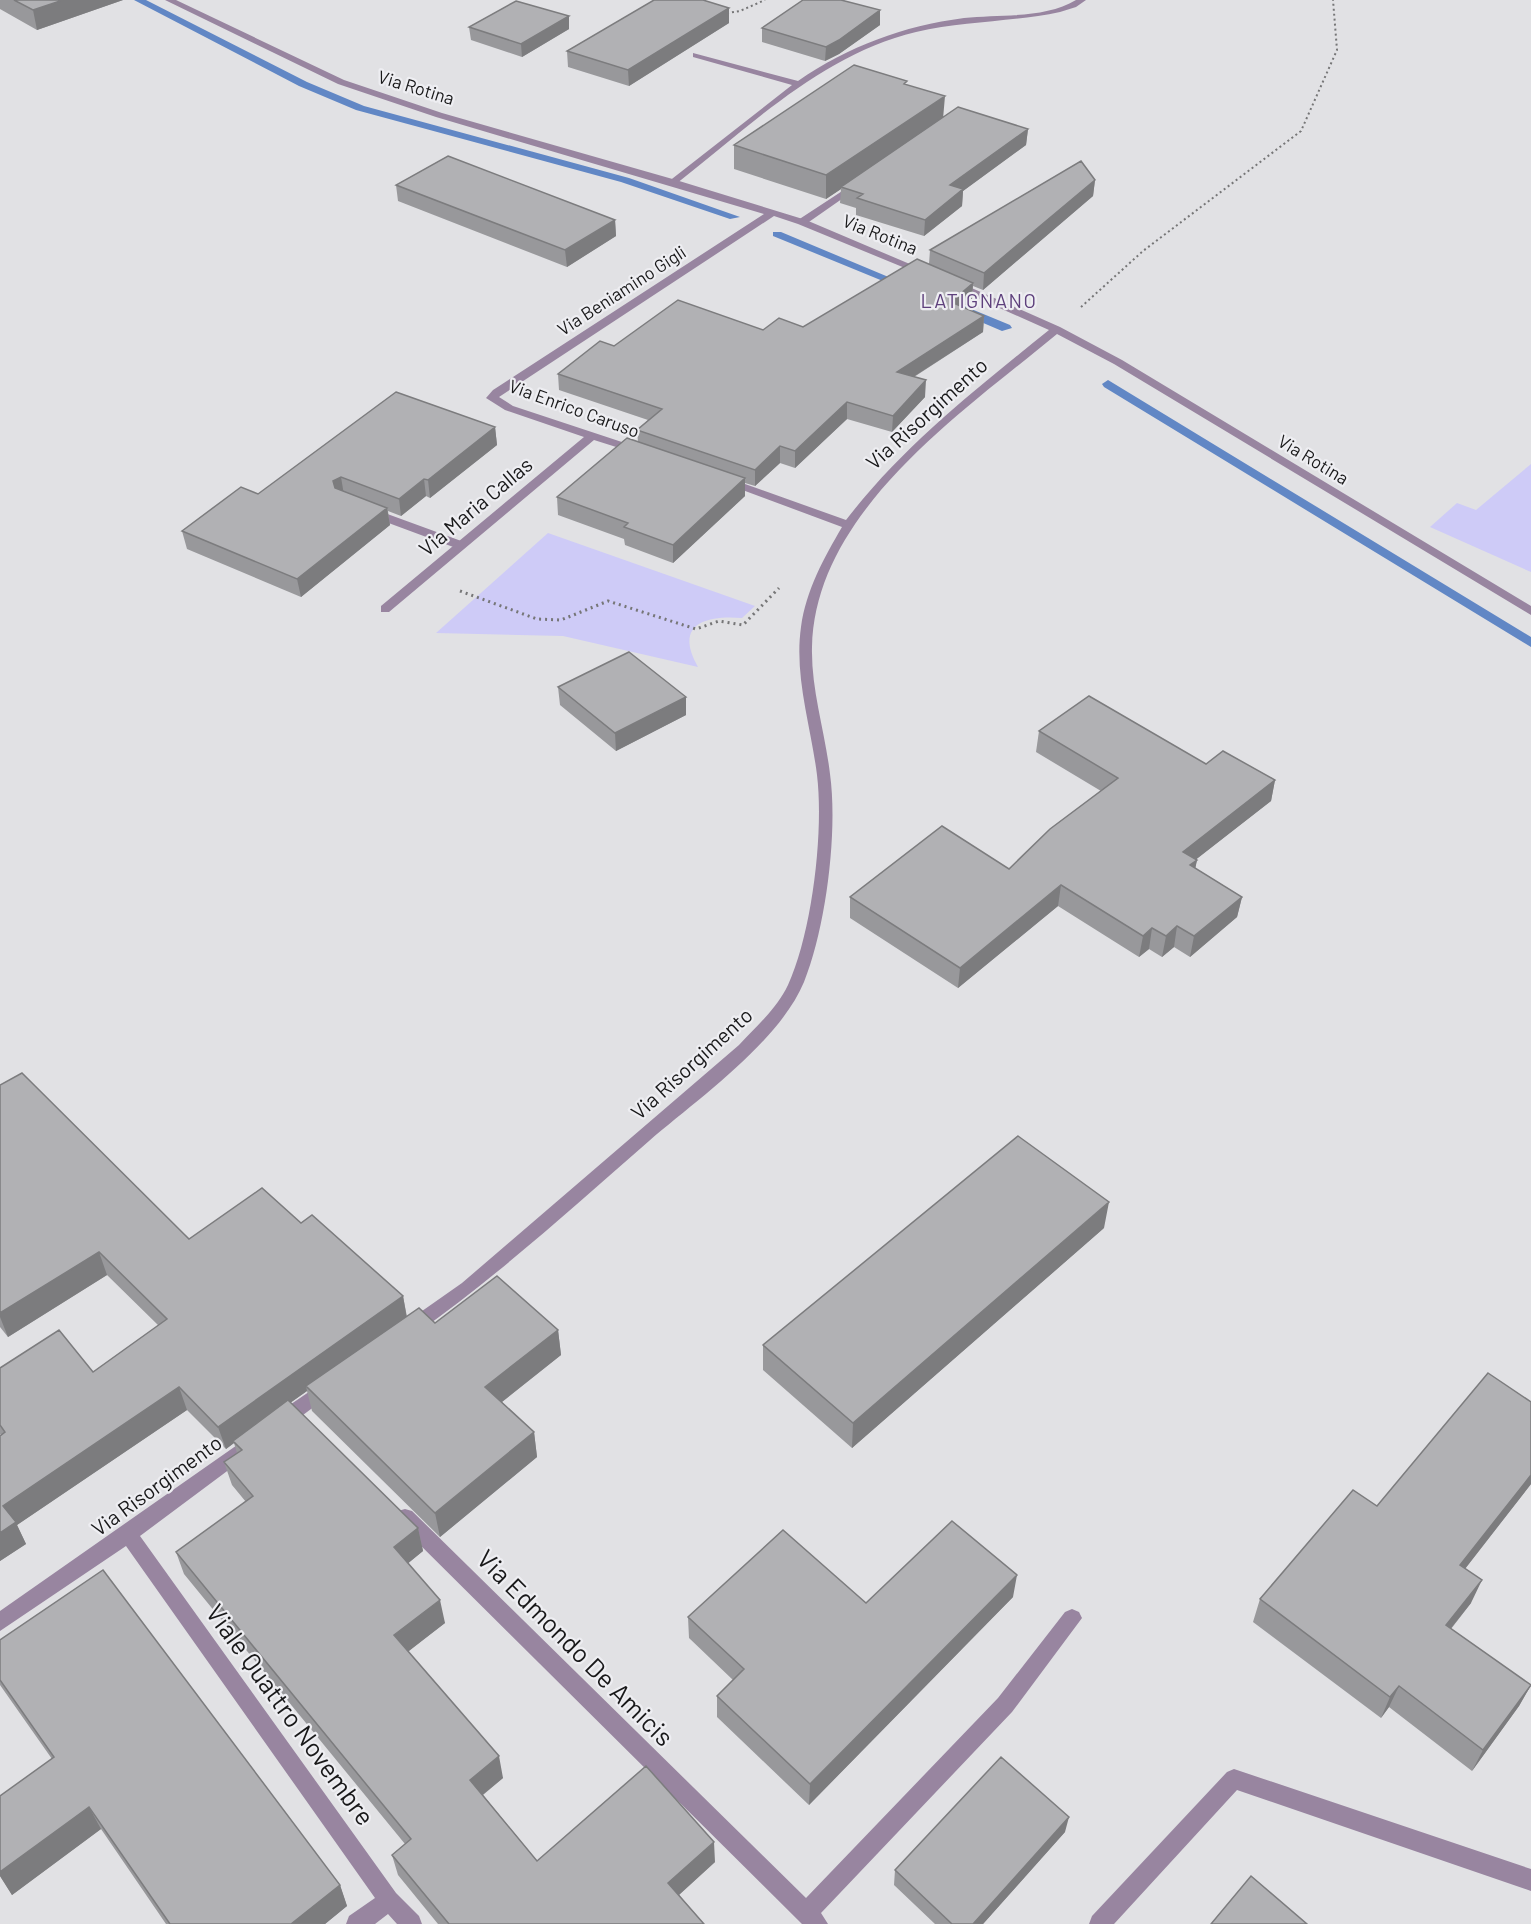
<svg xmlns="http://www.w3.org/2000/svg" width="1531" height="1924" viewBox="0 0 1531 1924" font-family="Barlow,sans-serif">
<style>
.green{fill:#cecbf7}
.lines{fill:none;stroke-linecap:round;stroke-linejoin:round}
.stream{fill:#6187c5;fill-rule:evenodd}
.path-far1{stroke:#767677;stroke-width:2;stroke-dasharray:2 3;stroke-linecap:butt}
.path{stroke:#767677;stroke-width:3;stroke-dasharray:2 4;stroke-linecap:butt}
.lane{fill:#9885a0;fill-rule:evenodd}
.street{fill:#9885a0;fill-rule:evenodd}
.wall{fill:#98989b}
.shaded-wall{fill:#7c7c7e}
.building{fill:#b1b1b4;stroke:#7c7c7e;stroke-width:1.5}
.labels{text-anchor:middle;stroke-width:4.5;stroke-linejoin:round;paint-order:stroke}
.far-street-label{font-size:18px;fill:#181819;stroke:#eeeef2}
.far-quarter-label{font-size:20px;letter-spacing:1.5px;fill:#5e407c;stroke:#eeeef2}
.street-label{font-size:21px;fill:#181819;stroke:#eeeef2}
.near-street-label{font-size:26px;fill:#181819;stroke:#eeeef2}
</style>
<rect width="100%" height="100%" fill="#e1e1e4"/>
<path class="green" d="M1531,464V572L1430,527L1457,503L1476,510Z
M548,533L755,606L742,618C704,615 674,625 698,667L563,636L436,633Z"/>
<g class="lines">
<path class="stream" d="M134,0H146L307,82L364,106L629,178L740,217L730,219L621,182L356,110L299,86Z
M773,232H781L910,286L900,288L773,236Z
M964,306L1010,325L1012,328L1002,331L960,313L958,310Z
M1108,380L1531,637V647L1104,387L1102,384Z"/>
<path class="path-far1" d="M727,13L740,11L765,0
M1081,307L1143,251L1301,131L1337,50L1333,0"/>
<path class="path" d="M460,591L537,619L561,620L608,601L696,629L719,621L743,625L779,588"/>
<path class="lane" d="M1076,0H1086L1076,7L1060,12C1013,22 964,21 916,32C823,54 750,126 676,184L668,182L792,85L693,57V53L798,81C849,46 903,26 964,18C999,14 1045,19 1076,0Z
M856,182L861,185L859,187L806,224H798V220Z
M371,508L464,542L466,545L464,548H456L367,515L365,512Z"/>
<path class="street" d="M165,0H176L344,80L442,113L676,180L806,220L931,273L922,275L798,224L774,216L499,397L513,406L640,448V452H632L594,440L389,612H381V606L584,437L505,410L486,398L493,390L764,214L436,117L338,84Z
M950,282H958L1060,327L1122,360L1531,606V615L1114,364L1057,334C963,412 815,511 812,647C811,690 825,731 830,774C838,832 826,927 804,982C779,1042 698,1099 649,1141C573,1207 499,1275 417,1333L411,1335L405,1333L402,1328L405,1323L462,1283L739,1045C756,1027 777,1008 788,985C812,933 824,832 817,775C811,726 794,677 801,627C806,590 824,558 842,527L721,482L727,478L731,479L846,520C904,445 976,389 1049,330L950,286Z
M325,1381L331,1384L334,1389L331,1394L287,1427L281,1429L275,1427L272,1421L275,1415Z
M240,1443L246,1445L249,1451L246,1457L140,1536L396,1893L419,1916L422,1924H397L388,1914L375,1924H346L349,1916L375,1898L126,1546L0,1631V1611Z
M405,1509L412,1511L806,1898L998,1698L1065,1612L1072,1609L1079,1612L1082,1618L1012,1712L821,1913L828,1924H802L398,1523L396,1517L398,1511Z
M1234,1769L1531,1869V1891L1237,1790L1114,1924H1089L1092,1916L1227,1772Z"/>
</g>
<path class="wall" d="M0,0H123L37,30L0,9Z
M729,8V23L629,86L568,67L567,51Z
M880,10V25L839,54L825,61L762,42V28Z
M469,27L569,29L522,57L471,40Z
M907,85L944,117L1028,129L1026,145L963,191L962,206L924,236L856,215V208L840,203L841,189L826,199L734,169V145Z
M1095,180L1093,196L983,290L973,286L972,299L963,307L984,316L983,332L914,377L925,397L892,432L847,419L795,468L780,463L755,486L745,483V496L673,563L625,545L624,539L558,515L557,497L638,442L637,430L648,420L559,390L558,374L614,346L803,327L929,264L930,250Z
M396,185L615,220L616,236L567,267L398,201Z
M495,427L497,445L430,498L426,496L401,516L388,511L390,525L301,597L187,549L182,531L258,494Z
M558,687L686,697V715L616,751L560,705Z
M1039,731L1206,764L1275,780L1271,801L1196,859L1197,860L1195,868L1242,897L1237,917L1190,957L1174,947L1162,957L1149,949L1139,957L1058,906L958,988L850,918V897L1009,869L1101,791L1036,752Z
M0,1085L189,1239L301,1223L403,1296L407,1317L435,1323L558,1330L561,1355L502,1402L534,1432L537,1457L440,1537L312,1411L307,1391L290,1403L418,1528L423,1551L408,1563L445,1623L408,1651L503,1778L483,1795L537,1861L715,1862L679,1895L704,1924H438L398,1875L392,1855L405,1844L184,1574L176,1552L246,1502L232,1485L224,1462L237,1453L234,1443L226,1449L187,1410L17,1525L26,1544L0,1561L1,1435L0,1434V1368L93,1372L159,1326L107,1275L8,1337L0,1327Z
M1104,1228L852,1448L763,1370V1345Z
M1531,1402V1484L1465,1569L1471,1603L1451,1629L1531,1685L1519,1706L1472,1771L1389,1707L1381,1718L1253,1622L1260,1599L1377,1506Z
M1013,1597L809,1805L717,1717V1696L733,1680L689,1638L688,1617L866,1603Z
M0,1640L340,1885L347,1906L325,1924H166L101,1829L12,1895L0,1876V1796L52,1759L0,1685Z
M1065,1832L983,1924H935L894,1885L895,1870Z"/>
<path class="shaded-wall" d="M63,0H123L37,30L33,10Z
M729,8V23L629,86L628,70Z
M880,10V25L839,54L825,61L826,47Z
M569,16V29L522,57L521,44Z
M945,96L943,119L841,187V189L826,199V175Z
M1028,129L1026,145L963,191L962,206L924,236L925,220L950,185Z
M1095,180L1093,196L983,290L984,273Z
M615,220L616,236L567,267L565,250Z
M973,283L972,299L950,318L951,302Z
M984,316L983,332L896,388L897,372Z
M926,380L925,397L892,432L893,416Z
M847,402V419L795,468V451Z
M495,427L497,445L430,498L428,480Z
M780,446V463L755,486V470Z
M341,477L344,495L336,499L333,481Z
M745,478V496L673,563V545Z
M424,479L426,496L401,516L399,499Z
M387,508L390,525L301,597L297,579Z
M686,697V715L616,751L615,733Z
M1275,780L1271,801L1180,872L1183,852Z
M1197,860L1193,880L1190,865Z
M1061,885L1058,906L958,988L960,968Z
M1242,897L1237,917L1190,957L1194,936Z
M1177,926L1174,947L1162,957L1166,936Z
M1152,928L1149,949L1139,957L1143,936Z
M1109,1202L1104,1228L852,1448L853,1423Z
M99,1252L107,1275L8,1337L0,1317V1313Z
M403,1296L407,1319L306,1386L307,1391L235,1442L233,1441L234,1443L226,1449L218,1427Z
M558,1330L561,1355L489,1412L485,1387Z
M179,1387L187,1410L17,1525L26,1544L0,1561V1533L3,1506Z
M534,1432L537,1457L440,1537L435,1513Z
M1531,1475V1484L1450,1588L1460,1565Z
M418,1528L423,1551L400,1570L394,1547Z
M1017,1575L1013,1597L809,1805L810,1784Z
M1482,1580L1471,1603L1436,1647L1446,1625Z
M440,1600L445,1623L400,1658L394,1635Z
M1531,1685L1519,1706L1472,1771L1483,1750Z
M1399,1686L1389,1707L1381,1718L1390,1697Z
M499,1756L503,1778L475,1801L470,1780Z
M89,1807L101,1829L12,1895L0,1876V1872Z
M1069,1817L1065,1832L983,1924H973Z
M714,1842L715,1862L670,1903L668,1883Z
M340,1885L347,1906L325,1924H291Z"/>
<path class="building" d="M14,0H63L33,10Z
M654,0H703L729,8L628,70L567,51Z
M803,0H841L880,10L839,40L826,47L762,28Z
M516,1L569,16L521,44L469,27Z
M854,65L907,81L904,84L945,96L826,175L734,145Z
M958,107L1028,129L950,185L963,189L925,220L857,198L863,194L841,187Z
M448,156L615,220L565,250L396,185Z
M1081,161L1095,180L984,273L930,250Z
M917,259L973,283L951,302L984,316L897,372L926,380L893,416L847,402L795,451L780,446L755,470L637,430L662,409L558,374L600,341L614,346L678,300L763,330L779,318L803,327Z
M396,392L495,427L428,480L424,479L399,499L341,477L333,481L335,488L387,508L297,579L182,531L241,487L258,494Z
M627,438L745,478L673,545L624,527L628,523L557,497Z
M629,652L686,697L615,733L558,687Z
M1089,696L1206,764L1223,751L1275,780L1183,852L1197,860L1190,865L1242,897L1194,936L1177,926L1166,936L1152,928L1143,936L1061,885L960,968L850,897L942,826L1009,869L1050,829L1118,778L1039,731Z
M22,1073L189,1239L262,1188L301,1223L312,1215L403,1296L218,1427L179,1387L3,1506L16,1522L0,1533V1436L5,1432L0,1425V1368L59,1330L93,1372L167,1319L99,1252L0,1313V1085Z
M1018,1136L1109,1202L853,1423L763,1345Z
M497,1276L558,1330L485,1387L534,1432L435,1513L306,1386L419,1308L435,1323Z
M1488,1373L1531,1402V1475L1460,1565L1482,1580L1446,1625L1531,1685L1483,1750L1399,1686L1390,1697L1260,1599L1353,1490L1377,1506Z
M288,1400L418,1528L394,1547L440,1600L394,1635L499,1756L470,1780L537,1861L646,1766L714,1842L668,1883L704,1924H449L392,1855L411,1839L176,1552L253,1496L224,1462L242,1450L233,1441Z
M952,1521L1017,1575L810,1784L717,1696L744,1669L688,1617L783,1530L866,1603Z
M103,1570L340,1885L291,1924H170L89,1807L0,1872V1796L54,1757L0,1680V1640Z
M1001,1757L1069,1817L973,1924H952L895,1870Z
M1251,1876L1307,1924H1211Z"/>
<g class="labels">
<g class="far-street-label">
<text transform="translate(416 88) rotate(17)" y="6">Via Rotina</text>
<text transform="translate(880 235) rotate(22)" y="6">Via Rotina</text>
<text transform="translate(622 291) rotate(-33)" y="6">Via Beniamino Gigli</text>
<text transform="translate(574 409) rotate(20)" y="6">Via Enrico Caruso</text>
<text transform="translate(1313 460) rotate(31)" y="6">Via Rotina</text>
</g>
<g class="far-quarter-label">
<text x="979" y="308">LATIGNANO</text>
</g>
<g class="street-label">
<text transform="translate(927 414) rotate(-42)" y="7">Via Risorgimento</text>
<text transform="translate(476 507) rotate(-40)" y="7">Via Maria Callas</text>
<text transform="translate(692 1064) rotate(-42)" y="7">Via Risorgimento</text>
<text transform="translate(157 1486) rotate(-36)" y="7">Via Risorgimento</text>
</g>
<g class="near-street-label">
<text transform="translate(575 1648) rotate(45)" y="9">Via Edmondo De Amicis</text>
<text transform="translate(290 1715) rotate(54)" y="9">Viale Quattro Novembre</text>
</g>
</g>
</svg>
